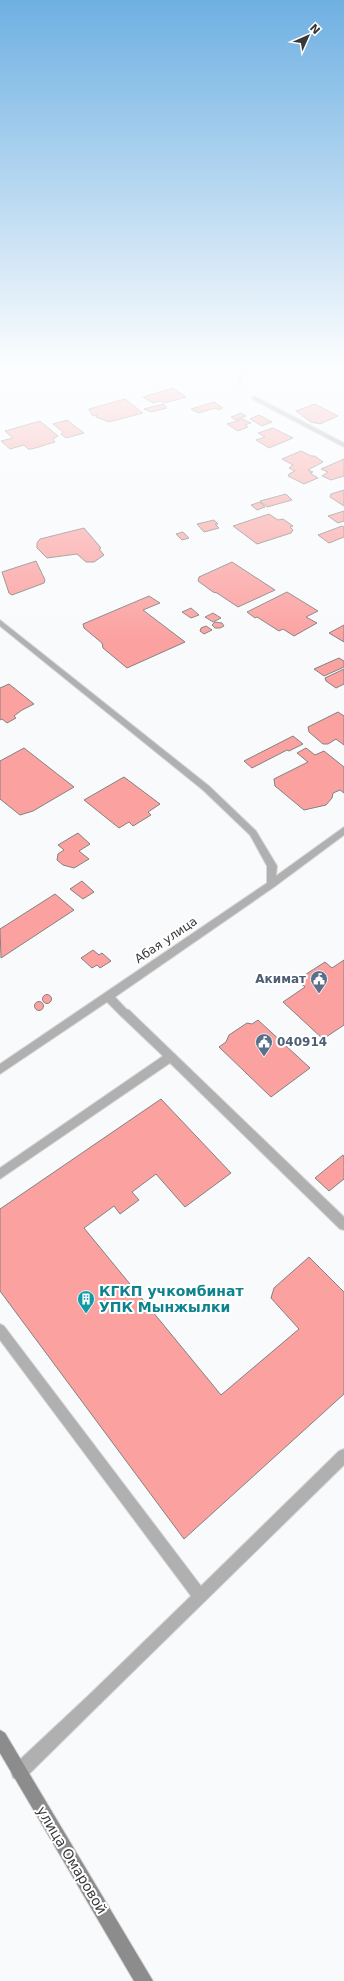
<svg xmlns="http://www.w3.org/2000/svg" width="344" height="1981" viewBox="0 0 344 1981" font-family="'DejaVu Sans',sans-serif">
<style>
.building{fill:#fba2a1;stroke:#838181}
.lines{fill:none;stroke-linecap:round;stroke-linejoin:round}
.lane-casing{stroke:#d6d7d9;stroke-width:2}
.street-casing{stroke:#d6d7d9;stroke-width:2}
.secondary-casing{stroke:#d6d7d9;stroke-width:2}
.path{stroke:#9e9fa0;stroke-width:1.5;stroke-dasharray:1 1;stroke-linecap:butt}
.lane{fill:#b1b0b0;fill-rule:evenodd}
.street{fill:#b1b0b0;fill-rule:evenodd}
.secondary{fill:#8d8c8c;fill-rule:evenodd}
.labels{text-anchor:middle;stroke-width:4;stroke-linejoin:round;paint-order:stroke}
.street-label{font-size:12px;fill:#383839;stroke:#fff}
.service-label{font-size:12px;font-weight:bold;fill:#4e5e75;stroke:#fff;text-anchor:end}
.near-culture-label{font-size:14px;font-weight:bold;fill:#0d838f;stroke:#fff;text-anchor:start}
.near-street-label{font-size:14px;fill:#383839;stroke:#fff}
</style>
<rect width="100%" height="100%" fill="#f9fafc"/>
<path class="building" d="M173,388L186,397L164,403L161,401L153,403L143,397Z
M125,399L143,413L109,422L96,417L97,415L93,416L89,410V409Z
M214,402L223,408L218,410L216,408L198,413L191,409Z
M163,404L167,408L151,412L144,409Z
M315,404L338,416L320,424L311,422L296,411Z
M241,413L246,416L236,420L231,417Z
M259,415L272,422L262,426L250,419Z
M243,419L251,423L245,425L248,427L238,431L227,424Z
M67,420L84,433L66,438L61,434L63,432L53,424Z
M40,421L58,436L53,439L55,442L32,449H28L24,445L10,449L1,441L13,438L5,431Z
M273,428L293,438L269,448L256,440L265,437L258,433Z
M301,451L311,456H315L323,462L308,470L313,472L310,473L318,478L304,484L288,476L289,474L295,471L289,468L293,465L282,459Z
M344,459V476L331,480L322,476L328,472L321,469Z
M344,490V506L330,497L331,494Z
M286,494L292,500L267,507L260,501Z
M260,502L265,507L257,510L251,505Z
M344,511V521L338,523L328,516Z
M269,514L278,520L283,519L293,526L290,527L293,530L291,533L257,544L233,526Z
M214,520L218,524H215L219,528L204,532L197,524Z
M342,526L344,527V537L329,543L318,535Z
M84,528L101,548L99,549L104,555L94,562H86L77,554L47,558L37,548V543L40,539Z
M183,532L189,538L182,540L176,534Z
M36,561L45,580L44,583L12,595L9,593L2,572Z
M232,562L275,590L238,607L217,593L213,592L198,581L199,577Z
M287,592L318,611L306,617L317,623L294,636L283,629L279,631L257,617L255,618L247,612Z
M149,596L160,603L143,610L185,642L127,668L103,648L102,643L84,628L83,624Z
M191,608L199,615L191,618L182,612Z
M213,613L221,618L213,622L205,617Z
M215,622L222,623L224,626L220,628H215L212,625Z
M344,625V642L329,633Z
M206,626L212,630L204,634L200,631L201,628Z
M339,658L344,661V667L324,676L314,669Z
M344,669V684L336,688L326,681L325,678Z
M9,684L34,704L22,710L14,716L16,718L7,723L2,719L0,720V688Z
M338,712L344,716V745L336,739L328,744H323L309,732L308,727Z
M293,736L303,744L289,751L287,750L252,768L244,761Z
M24,748L74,787L33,811L20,815L0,799V761Z
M306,748L315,755L324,751L344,767V793L340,790L333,793L332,798L326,805L304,810L275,786L274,779L308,762L297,753Z
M124,777L160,804L148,812L151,815L133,826L129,822L119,828L84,800Z
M78,833L90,844L79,851L89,859L74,868L63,865L57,860L58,854L64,850L58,845Z
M82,881L94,892L83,899L70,889Z
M55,894L74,910L1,958L0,929Z
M93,950L99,955L102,953L111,961L100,968L97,965L92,968L81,958Z
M344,960V1025L323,1039L283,1002L305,987L297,980L325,962L332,968Z
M42.5 999a4.5 4.5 0 1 1 9 0a4.5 4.5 0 1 1-9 0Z
M34.5 1006a4.5 4.5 0 1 1 9 0a4.5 4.5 0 1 1-9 0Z
M258,1020L310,1068L271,1097L219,1047L226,1042L229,1035L247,1023L252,1024Z
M161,1099L231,1173L185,1207L156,1174L132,1192L139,1200L120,1214L114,1206L84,1228L221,1395L299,1329L271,1298L274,1288L309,1257L344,1292V1394L184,1539L0,1291V1209Z
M343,1155L344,1157V1179L329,1191L315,1178Z"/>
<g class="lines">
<g class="lane-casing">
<path id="lane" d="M125,1009L129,1010L344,1217V1230L340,1229L170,1063L0,1179V1168L163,1056L121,1016L120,1013L121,1010Z
M0,1324L4,1326L201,1586L339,1451L344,1449V1465L100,1704L95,1707L90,1704L87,1699L90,1694L191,1596L0,1340Z"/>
</g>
<g class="street-casing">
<path id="street" d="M252,397H256L344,443V447L252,399Z
M0,620L209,786L256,831L277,866L276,876L344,827V835L274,887L115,997L130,1013L129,1016H121L107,1002L0,1074V1064L267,883V866L250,835L203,790L0,626Z
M95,1691L100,1694L103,1699L100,1704L25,1778L19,1780L13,1778L11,1772L13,1766L90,1694Z"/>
</g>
<g class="secondary-casing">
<path id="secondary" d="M0,1730L5,1733L153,1981H134L0,1753Z"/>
</g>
<path class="path" d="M240,386V377L253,363"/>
<use href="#lane" class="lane"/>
<use href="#street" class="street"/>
<use href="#secondary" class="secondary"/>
</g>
<linearGradient id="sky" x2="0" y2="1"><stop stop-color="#6eb0e2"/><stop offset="0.57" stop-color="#fcfdfe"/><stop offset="1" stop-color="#fcfdfe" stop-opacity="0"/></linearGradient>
<rect width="344" height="640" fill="url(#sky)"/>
<defs>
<g id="civic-pin" transform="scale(0.9)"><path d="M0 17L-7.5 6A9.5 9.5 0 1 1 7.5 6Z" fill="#5c6f8a" stroke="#fff"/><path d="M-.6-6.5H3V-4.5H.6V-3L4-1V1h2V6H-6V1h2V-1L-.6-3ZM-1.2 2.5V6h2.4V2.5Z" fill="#fff"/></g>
<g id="building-pin" transform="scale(0.9)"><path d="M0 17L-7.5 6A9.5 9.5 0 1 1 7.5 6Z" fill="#0f9aa8" stroke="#fff"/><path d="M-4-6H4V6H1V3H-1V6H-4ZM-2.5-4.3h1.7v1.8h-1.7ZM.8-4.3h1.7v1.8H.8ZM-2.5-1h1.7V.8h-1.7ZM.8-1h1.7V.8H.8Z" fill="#fff"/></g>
</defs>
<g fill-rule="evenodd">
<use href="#civic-pin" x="319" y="979"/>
<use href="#civic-pin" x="264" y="1042"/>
<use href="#building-pin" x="86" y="1299"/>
</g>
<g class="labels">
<g class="street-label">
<text transform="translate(166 940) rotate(-34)" y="4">Абая улица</text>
</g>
<g class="service-label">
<text x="306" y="983">Акимат</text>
<text x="277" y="1046" text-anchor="start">040914</text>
</g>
<g class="near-culture-label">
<text x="99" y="1296">КГКП учкомбинат<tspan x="99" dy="16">УПК Мынжылки</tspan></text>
</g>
<g class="near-street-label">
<text transform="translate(72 1860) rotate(59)" y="5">улица Омаровой</text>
</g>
</g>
<g transform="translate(308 36) rotate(45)" stroke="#ffffff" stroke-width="3" paint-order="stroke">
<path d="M0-3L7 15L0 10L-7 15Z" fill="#383839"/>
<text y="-6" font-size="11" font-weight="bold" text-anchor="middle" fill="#383839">N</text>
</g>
</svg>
